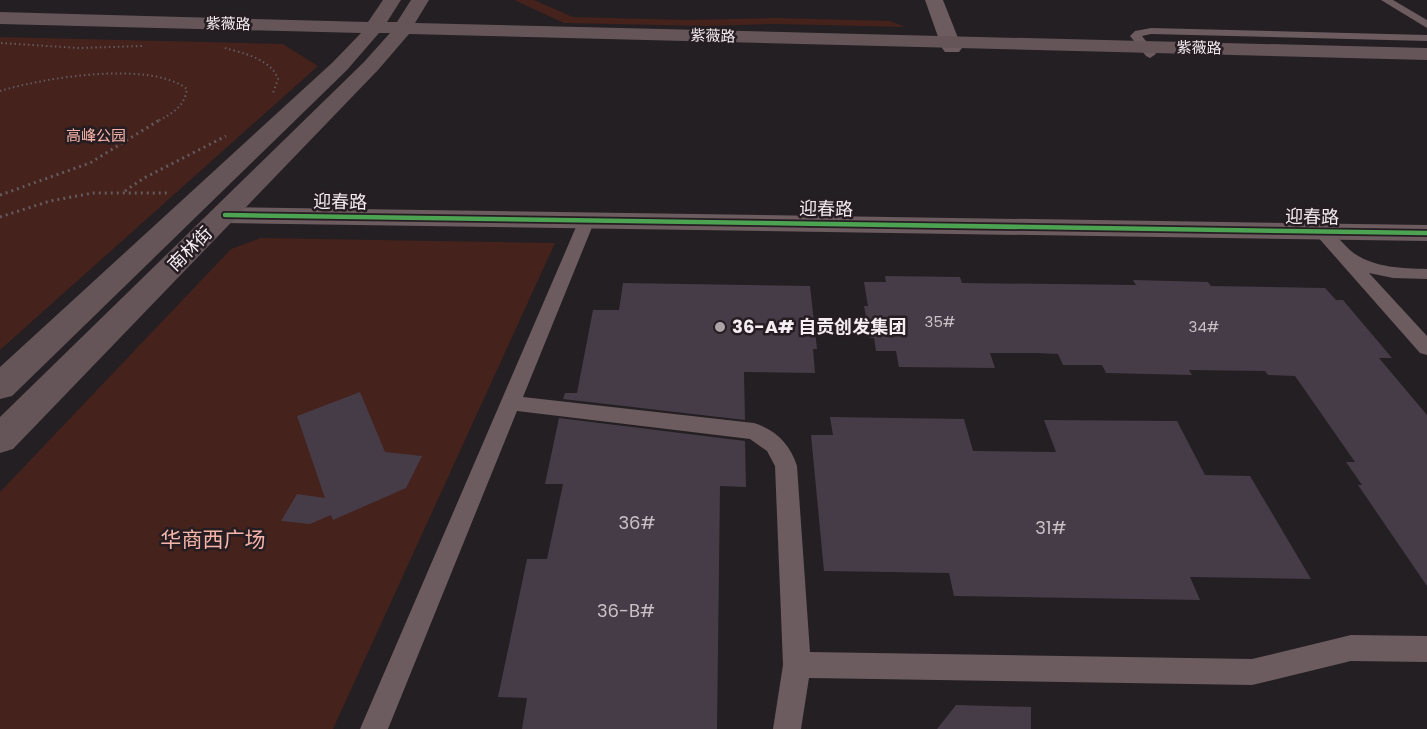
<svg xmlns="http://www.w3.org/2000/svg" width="1427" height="729" viewBox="0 0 1427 729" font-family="Poppins,'Noto Sans SC',sans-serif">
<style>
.green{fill:#45221c}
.building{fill:#463c47}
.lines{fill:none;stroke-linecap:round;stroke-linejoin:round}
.path-far1{stroke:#655a5d;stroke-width:2;stroke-dasharray:1.5 3;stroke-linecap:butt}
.path{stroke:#655a5d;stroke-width:3;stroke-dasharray:2 4;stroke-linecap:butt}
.service{fill:#6c5b5f;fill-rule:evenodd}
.minor{fill:#6c5b5f;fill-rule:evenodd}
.secondary{fill:#655559;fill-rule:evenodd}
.cycleway-casing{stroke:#261d22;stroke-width:8}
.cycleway{stroke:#4ca352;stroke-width:4.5}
.poi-dot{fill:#aba5a9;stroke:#261d22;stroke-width:2}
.labels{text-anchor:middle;stroke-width:5;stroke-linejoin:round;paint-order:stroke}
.far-street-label{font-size:15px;fill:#f4edf1;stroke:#261d22}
.far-park-label{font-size:15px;fill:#f6b5a9;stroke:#261d22}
.number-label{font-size:15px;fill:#c8c1c6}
.street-label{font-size:18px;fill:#f4edf1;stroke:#261d22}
.poi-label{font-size:18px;font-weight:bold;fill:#f4edf1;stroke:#261d22;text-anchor:start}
.near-number-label{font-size:18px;fill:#c8c1c6}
.near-park-label{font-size:21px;fill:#f6b5a9;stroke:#261d22}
</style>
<rect width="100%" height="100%" fill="#241f22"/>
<path class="green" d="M514,0H534L573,17L688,20L777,18L890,21L905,27L775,24L705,26L564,23Z
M0,37L283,44L318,66L0,350Z
M261,238L555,243L333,729H0V492L231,249Z"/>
<path class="building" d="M885,276L960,277L962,283L1136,285L1133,280L1208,282L1211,286L1325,288L1336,300H1343L1392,358H1379L1427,415V586L1358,485H1362L1346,462H1355L1295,376L1268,375L1265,371L1189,370L1192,375L1106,373L1102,365H1063L1058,354L1037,353H990L995,368L899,367L896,351H876L874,338H870L864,306H868L864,282H886Z
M623,283L810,286L817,349H813L815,373L744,372L745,420L563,399L565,393H577L593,310H619Z
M360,392L385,452L422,456L406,488L333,520L331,515L310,524L281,521L297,494L325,498L297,416Z
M830,417L964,419L973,451L1056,452L1044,420L1177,421L1205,475L1250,476L1311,579L1190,577L1200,600L954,596L949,573L824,571L811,435H833Z
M559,418L745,441L746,487L720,486L717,729H522L527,698L498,697L527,559H547L563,484H545Z
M956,705L1031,707V729H937Z"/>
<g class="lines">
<path class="path-far1" d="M1,43L79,48L143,46
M225,48C243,53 271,59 278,79L273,93
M0,91C43,78 150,60 187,89C184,107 173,113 158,121"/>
<path class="path" d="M125,191L144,178L226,136
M0,195L90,163L161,119
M0,217L50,201L93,193H167"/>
<path class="service" d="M1381,0H1393L1427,20V28Z
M1151,28L1427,35V41L1151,34L1142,36L1156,54L1150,58L1146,56L1130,36L1135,31Z
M587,215L595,220L523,397L754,423C776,430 790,444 797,466L810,652L1252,659L1351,635L1427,636V662L1351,661L1252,685L809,678L801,729H773L783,665L775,466L767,451L750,439L517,411L388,729H360L579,220Z
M1322,227C1333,230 1342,243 1351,251C1373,268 1400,268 1427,269V279L1393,278L1369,273L1427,336V355L1420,353L1316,235L1314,232L1316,229Z"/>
<path class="minor" d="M925,0H943L962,48L959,52H945L942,48Z
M225,207L1427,225V241L225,223L216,221L212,215L216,209Z"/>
<path class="secondary" d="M383,0H401L387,22H397L411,0H429L415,23L1427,48V60L409,34L378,70L13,449L0,453V417L364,62L390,33H379L347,70L12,396L0,399V367L333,62L361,33L0,24V12L368,22Z"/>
<g class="cycleway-casing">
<path id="cycleway" d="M225,215L1427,233"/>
</g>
<use href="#cycleway" class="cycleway"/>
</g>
<circle class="poi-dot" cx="720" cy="327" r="6"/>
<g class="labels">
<g class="far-street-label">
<text transform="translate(228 24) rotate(1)" y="5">紫薇路</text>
<text transform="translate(713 36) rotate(2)" y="5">紫薇路</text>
<text transform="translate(1199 48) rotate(1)" y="5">紫薇路</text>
</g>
<g class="far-park-label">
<text x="96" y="141">高峰公园</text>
</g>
<g class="number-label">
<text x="940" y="327">35#</text>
<text x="1204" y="332">34#</text>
</g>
<g class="street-label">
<text transform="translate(340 202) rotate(1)" y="6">迎春路</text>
<text transform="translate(826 209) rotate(1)" y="6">迎春路</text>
<text transform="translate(1312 217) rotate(1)" y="6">迎春路</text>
<text transform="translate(190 249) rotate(-45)" y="6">南林街</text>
</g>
<g class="poi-label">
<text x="732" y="333">36-A# 自贡创发集团</text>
</g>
<g class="near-number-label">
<text x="637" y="529">36#</text>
<text x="1051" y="534">31#</text>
<text x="626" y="617">36-B#</text>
</g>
<g class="near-park-label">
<text x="213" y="547">华商西广场</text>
</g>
</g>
</svg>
